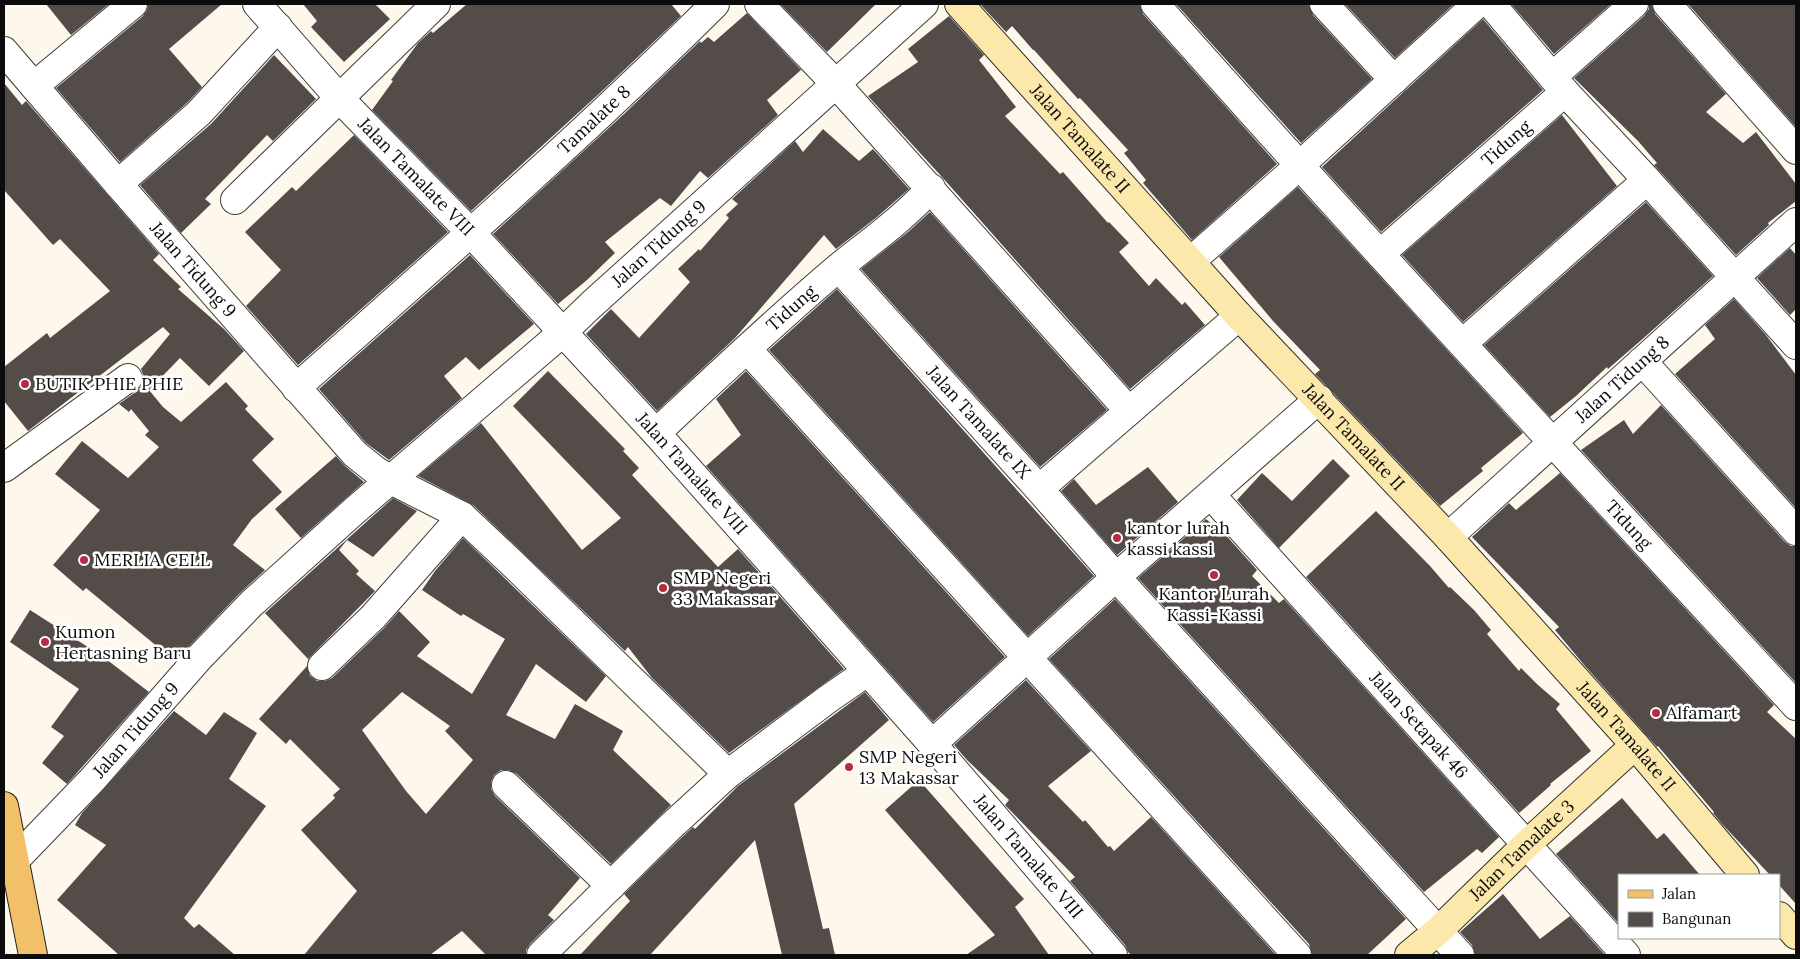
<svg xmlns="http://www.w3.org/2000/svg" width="1800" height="959" viewBox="0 0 1800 959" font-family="Lora,serif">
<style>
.building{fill:#544c49;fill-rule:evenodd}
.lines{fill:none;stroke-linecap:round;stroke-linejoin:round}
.street-casing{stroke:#3f3f3f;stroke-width:30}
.secondary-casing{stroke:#2e2e2e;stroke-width:30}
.primary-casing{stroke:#1d1d1d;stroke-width:30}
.street{stroke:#fff;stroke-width:28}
.secondary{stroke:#fbe8aa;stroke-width:28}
.primary{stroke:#f1c068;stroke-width:28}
.poi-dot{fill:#b42c42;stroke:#fff;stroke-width:2}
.labels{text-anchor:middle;stroke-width:5;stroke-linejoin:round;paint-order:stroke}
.street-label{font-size:18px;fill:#0c0c0c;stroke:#fff}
.poi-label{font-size:18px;fill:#0c0c0c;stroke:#fff;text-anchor:start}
</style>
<rect width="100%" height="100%" fill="#fef8ec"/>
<path class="building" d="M46,4H109L71,35Z
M148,4H222L169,49L202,87L188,102L120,162L56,88L143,16L147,10Z
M303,4H375L390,19L344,62L311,27L317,21Z
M467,4H671L681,16L602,91L471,211L372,110L393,81L391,80L418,43L431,31L433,33Z
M780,4H876L827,52Z
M980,4H1140L1143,14L1277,164L1192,240L1143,183L1146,180L1124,153L1128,150L1080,98L1078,99L1034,50H1033L1012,26L1006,32Z
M1176,4H1309L1313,15L1372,79L1301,143Z
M1345,4H1454L1395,58Z
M1511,4H1611L1554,54Z
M1649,4H1652L1655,14L1726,94L1706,112L1743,143L1756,132L1796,184V201L1768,223L1769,225L1736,255L1654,165L1657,163L1638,141L1574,78L1644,16L1649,9Z
M1688,4H1796V127Z
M747,13L801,70L767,100L778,115L708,178L700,171L671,206L660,198L605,242L615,253L587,280L558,304L493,234L624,114L700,41L701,43L708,37L714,42Z
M949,16L984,55L979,60L1016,107L1005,116L1060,174L1063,172L1108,223L1109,222L1129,243L1119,252L1149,286L1156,278L1182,305L1185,302L1205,325L1130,389L942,177L868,96L918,62L908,49Z
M1483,19L1543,90L1381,232L1322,167Z
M274,55L316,99L273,141L267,135L205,199L211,204L181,233L140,185L211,124Z
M4,83L22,105L26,101L159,254L153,260L181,287L178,289L224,329L244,351L209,386L180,358L149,390L163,407L181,422L226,382L248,406L245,409L274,439L252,460L282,492L252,519L233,545L265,570L239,594L175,661L86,588L83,591L53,565L100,510L55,474L82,441L128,478L159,447L145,435L149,431L131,409L129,412L119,404L137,391L142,385L144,377L141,369L170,334L163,327L28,431L4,401V367L47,333L50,338L110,291L60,239L53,245L4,190Z
M1562,115L1617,186L1463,322L1402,255Z
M823,129L859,161L873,149L909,189L877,217L836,249L824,235L735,338L657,411L586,334L611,309L639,338L690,282L678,269L699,249L700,251L729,218L726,215L738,204L732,199L795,141L803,152Z
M354,135L448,232L298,365L246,306L281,270L245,232L292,187L296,191Z
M1298,187L1523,433L1481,468L1483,471L1440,506L1315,374L1320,370L1273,321L1219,257Z
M1646,202L1713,276L1646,336L1608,369L1607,367L1576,396L1550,417L1484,345Z
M930,212L1107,410L1040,467L861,269L908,232Z
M1790,248L1796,255V309L1790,315L1757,278Z
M470,255L534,324L479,370L466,357L444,376L462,398L389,460L366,443L319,389Z
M837,289L1094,576L1028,636L769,350Z
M1734,299L1766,335L1796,375V508L1675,374L1715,339L1705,325Z
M548,371L625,449L623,451L639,468L632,475L718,567L738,549L844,669L729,753L652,678L628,647L625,651L473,505L418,476L481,423L582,550L621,518L513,406Z
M746,371L1005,657L933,722L706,466L741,435L716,399Z
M1661,405L1784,541L1791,546H1796V683L1581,450L1624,420L1633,434Z
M336,456L345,466L364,482L301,538L275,509Z
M1333,459L1350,476L1279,548L1237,500L1262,473L1292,501Z
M1148,467L1178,502L1117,555L1061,491L1074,479L1096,505Z
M1560,473L1774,705L1767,712L1796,739V904L1779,885V875H1770L1722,824L1713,813L1714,812L1658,746L1657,747L1585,666L1555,630L1559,627L1472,537L1509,503L1516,510Z
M393,498L417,511L373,557L347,540L339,550L359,571L356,574L375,591L308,659L265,613Z
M1376,511L1430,566L1449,588L1450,587L1474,610L1491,630L1487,634L1519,671L1521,668L1538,685L1560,704L1556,709L1591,751L1550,784L1551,785L1519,813L1306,577Z
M1206,519L1213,525L1215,523L1257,570L1252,576L1279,603L1284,599L1499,837L1482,853L1477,849L1424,892L1138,578Z
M463,538L606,676L586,702L536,664L506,715L555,739L575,704L623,731L613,750L671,805L611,864L517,774L509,770H501L494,775L491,782V789L495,796L580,878L548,915L554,920L530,944L526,950V955H486L462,931L430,955H304L357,891L301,830L335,798L333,795L340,789L290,739L286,744L259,719L307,666L310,676L317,681H325L332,678L384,628L399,611L430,642L417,656L472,694L505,639L463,614L461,616L422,590L435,571ZM402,692L450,726L445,731L473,760L426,814L406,791L362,730Z
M1115,599L1406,919L1367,955H1312L1309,944L1049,659Z
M30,610L102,656L149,692L67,784L42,763L64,736L51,727L79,689L10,642Z
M1026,680L1091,751L1048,786L1083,822L1085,820L1108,847L1110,846L1114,851L1151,817L1276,955H1131L1128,952L1125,945L1070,881L1075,877L1005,805L1009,800L967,760L954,745Z
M865,692L889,720L794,804L823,929L829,928L835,955H782L755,840L650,955H580L630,901L624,894L680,839L693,827L695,829L738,786Z
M174,711L206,735L224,712L257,733L229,779L266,806L184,918L194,928L199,924L235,955H119L57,900L106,845L75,825L82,813Z
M919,780L1024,899L1015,907L1049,955H966L995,935L885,810Z
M1622,798L1657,839L1664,833L1700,875H1619V924L1556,854Z
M1503,894L1540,939L1570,916L1605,955H1475L1472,945L1460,932Z"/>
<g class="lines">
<g class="street-casing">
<g id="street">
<path id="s1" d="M257,4L340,99L471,233L656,433L932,744L1113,955"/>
<path d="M759,4L836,84L1129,411"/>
<path id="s2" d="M1155,4C1365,241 1581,473 1796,706"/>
<path d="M1324,4L1394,80"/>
<path d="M1491,4L1565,92L1647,180L1796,345"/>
<path d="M1667,4L1796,150"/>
<path id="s3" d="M4,51L118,184L355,454L375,470L391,480L462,516L513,564L728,774"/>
<path d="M1553,76L1634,4"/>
<path d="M34,86L133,4"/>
<path d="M118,184L199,113L278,27"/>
<path d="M235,200L436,4"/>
<path id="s4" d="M1380,254L1565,92"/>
<path d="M1191,261L1299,166L1477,4"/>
<path id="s5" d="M839,268L1039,489L1116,577L1460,955"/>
<path d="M1463,343L1647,180"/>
<path d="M747,349L1297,955"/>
<path d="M1642,361L1796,531"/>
<path id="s6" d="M296,388C438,262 581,137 715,4"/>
<path id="s7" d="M656,433C716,377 776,320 839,267C870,242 904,218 931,188"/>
<path d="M4,468L128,378"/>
<path d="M1039,489L1239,316"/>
<path id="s8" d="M1211,495L1626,955"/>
<path id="s9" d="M1448,537L1796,222"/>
<path d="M322,666L373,617L462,516"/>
<path d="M932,744L1116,577L1319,399"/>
<path d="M506,785L611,886"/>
<path id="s10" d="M14,861L93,779L198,659L252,603L354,511L562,333L591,305L924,4"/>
<path d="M541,955L669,828L728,774L828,699L867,672"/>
</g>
</g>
<g class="secondary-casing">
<g id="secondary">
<path id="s11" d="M959,4L1239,316L1448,537L1635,745L1745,875"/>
<path d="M1779,916L1796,935"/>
<path id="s12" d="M1409,955L1439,930L1527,844L1635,745"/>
</g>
</g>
<g class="primary-casing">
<path id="primary" d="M4,806L33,955"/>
</g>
<use href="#street" class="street"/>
<use href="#secondary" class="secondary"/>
<use href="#primary" class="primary"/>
</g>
<g class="poi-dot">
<circle cx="25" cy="384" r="5"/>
<circle cx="1117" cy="538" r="5"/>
<circle cx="84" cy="560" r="5"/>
<circle cx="1214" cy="575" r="5"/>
<circle cx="663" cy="588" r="5"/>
<circle cx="45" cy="642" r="5"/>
<circle cx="1656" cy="713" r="5"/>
<circle cx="849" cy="767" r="5"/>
</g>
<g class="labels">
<g class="street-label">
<text dy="6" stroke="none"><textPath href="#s6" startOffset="401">Tamalate 8</textPath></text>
<text dy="6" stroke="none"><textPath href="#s11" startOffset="181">Jalan Tamalate II</textPath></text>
<text dy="6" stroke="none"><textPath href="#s4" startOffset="168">Tidung</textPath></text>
<text dy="6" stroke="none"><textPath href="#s1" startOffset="235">Jalan Tamalate VIII</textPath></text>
<text dy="6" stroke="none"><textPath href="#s10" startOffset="894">Jalan Tidung 9</textPath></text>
<text dy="6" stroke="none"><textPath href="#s3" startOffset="289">Jalan Tidung 9</textPath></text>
<text dy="6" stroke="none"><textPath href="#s7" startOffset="184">Tidung</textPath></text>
<text dy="6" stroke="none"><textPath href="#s9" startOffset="235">Jalan Tidung 8</textPath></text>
<text dy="6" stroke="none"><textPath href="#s5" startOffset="208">Jalan Tamalate IX</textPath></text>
<text dy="6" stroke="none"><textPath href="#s11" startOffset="586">Jalan Tamalate II</textPath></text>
<text dy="6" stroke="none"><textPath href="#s1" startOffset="640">Jalan Tamalate VIII</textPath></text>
<text dy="6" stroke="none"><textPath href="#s2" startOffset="704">Tidung</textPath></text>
<text dy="6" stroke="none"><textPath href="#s8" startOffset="310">Jalan Setapak 46</textPath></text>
<text dy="6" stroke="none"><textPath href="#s10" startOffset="179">Jalan Tidung 9</textPath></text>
<text dy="6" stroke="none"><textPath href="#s11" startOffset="991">Jalan Tamalate II</textPath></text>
<text dy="6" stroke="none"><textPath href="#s12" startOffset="154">Jalan Tamalate 3</textPath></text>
<text dy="6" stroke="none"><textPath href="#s1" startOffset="1150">Jalan Tamalate VIII</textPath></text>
</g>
<g class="poi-label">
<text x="35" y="390">BUTIK PHIE PHIE</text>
<text x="1127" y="534">kantor lurah<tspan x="1127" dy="21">kassi kassi</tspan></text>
<text x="94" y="566">MERLIA CELL</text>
<text x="673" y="584">SMP Negeri<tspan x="673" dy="21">33 Makassar</tspan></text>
<text x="1214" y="600" text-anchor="middle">Kantor Lurah<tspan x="1214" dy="21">Kassi-Kassi</tspan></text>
<text x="55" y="638">Kumon<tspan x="55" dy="21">Hertasning Baru</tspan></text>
<text x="1666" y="719">Alfamart</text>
<text x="859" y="763">SMP Negeri<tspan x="859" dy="21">13 Makassar</tspan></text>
</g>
</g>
<rect width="1800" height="959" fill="none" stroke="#0c0c0c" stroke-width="10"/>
<rect x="1618" y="874" width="162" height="65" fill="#ffffff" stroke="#9e9e9e"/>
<rect x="1628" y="890" width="25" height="8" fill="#f1c068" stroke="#9e9e9e"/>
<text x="1662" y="899" font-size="15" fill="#0c0c0c">Jalan</text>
<rect x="1628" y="912" width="25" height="15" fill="#544c49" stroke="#9e9e9e"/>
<text x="1662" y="924" font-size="15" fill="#0c0c0c">Bangunan</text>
</svg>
